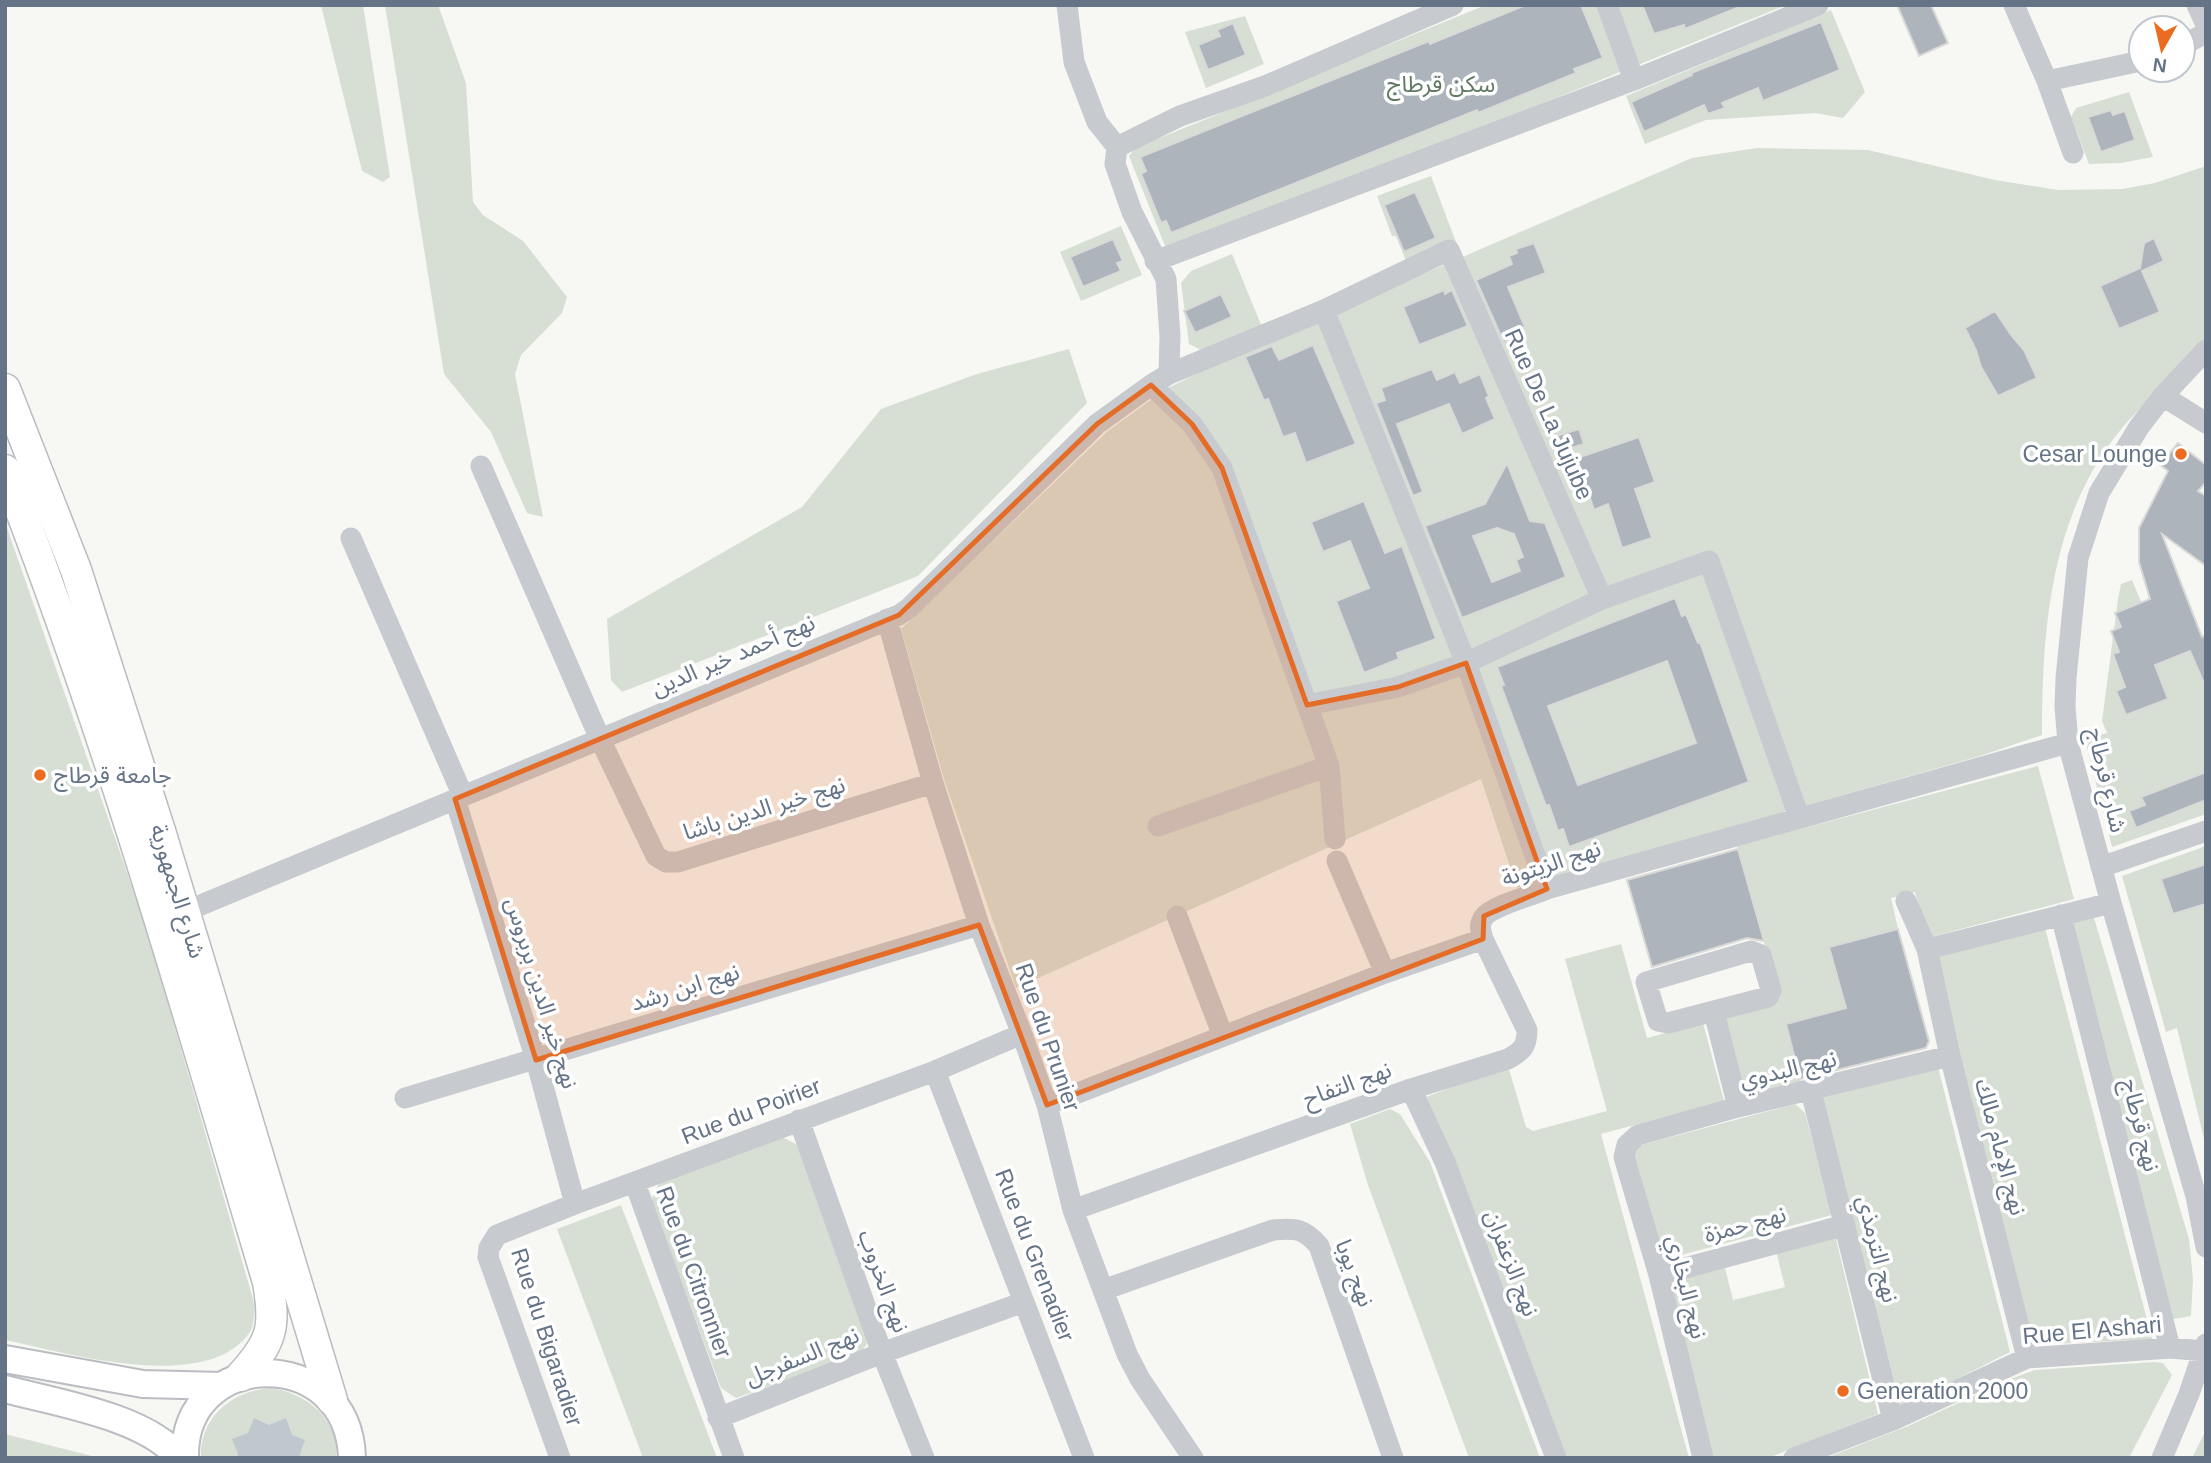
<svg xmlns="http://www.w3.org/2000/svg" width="2211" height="1463" viewBox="0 0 2211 1463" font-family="Arial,'Noto Sans Arabic',sans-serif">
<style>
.green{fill:#d7dfd5}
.water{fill:#bfc8ce}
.building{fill:#aeb4bc;stroke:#d9d9d7;stroke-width:2;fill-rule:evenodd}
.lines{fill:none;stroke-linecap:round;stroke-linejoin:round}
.major-casing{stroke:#babdc2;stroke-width:30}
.highway-casing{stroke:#b9bcc0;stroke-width:33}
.minor{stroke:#c7cace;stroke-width:21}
.major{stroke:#fff;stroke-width:26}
.highway{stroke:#fff;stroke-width:30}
.marked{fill:#e46c26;fill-opacity:0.2;stroke:#e46c26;stroke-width:5;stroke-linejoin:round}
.poi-dot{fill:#eb6c21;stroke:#fff;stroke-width:2.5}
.labels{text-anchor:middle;stroke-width:7;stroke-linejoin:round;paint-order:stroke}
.park-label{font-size:23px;fill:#627860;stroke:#fff}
.street-label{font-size:23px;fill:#657387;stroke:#fff}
.poi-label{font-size:23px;fill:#657387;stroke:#fff;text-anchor:start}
</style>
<rect width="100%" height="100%" fill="#f7f7f4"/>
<path class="green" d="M321,5H363L390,177L383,182L362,171Z
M385,5H438L466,83L473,202L483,215L523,241L567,297L562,313L521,355L515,374L543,517L527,513L491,432L444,374Z
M1486,5H1786L1173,253L1165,246L1129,156L1135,148Z
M1831,10L1865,92L1843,118L1815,113L1706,120L1645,144L1626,96Z
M1245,16L1264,64L1206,88L1185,32Z
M2129,92L2153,157L2121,163L2089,164L2071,117L2076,108Z
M1757,148L1868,150L1995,180L2058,190L2122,189L2155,183L2206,166V339C2187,360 2168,381 2148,401C2138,411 2127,421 2119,432C2050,517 2042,631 2042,735L1980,756L1517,888L1481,779L1016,988L944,779L901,629L1108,431L1166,389L1235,355L1692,158Z
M1431,176L1456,242L1406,261L1396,236H1392L1377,196Z
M1121,226L1142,275L1081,301L1060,252Z
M1232,254L1262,327L1201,350L1189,344L1181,283L1191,271Z
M1069,349L1087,403L918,576L622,692L611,680L607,619L802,507L881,409L977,374Z
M5,522L146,927L255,1306C254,1314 254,1325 250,1332C207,1395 67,1353 5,1340Z
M2132,580L2165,660L2190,651L2206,690V814L2112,847L2085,739L2107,733L2102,721L2118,599L2121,584Z
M2038,766L2074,899L1927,938L1915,892L1891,898L1898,929L1829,947L1846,1008L1786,1024L1802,1084L1752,1097L1740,1087L1723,1021L1727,1011L1779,997L1737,846Z
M2206,846V1147L2177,1028L2166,1032L2122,876Z
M2092,911L2189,1239L2193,1279L2191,1316L2167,1320L2066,917Z
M2045,928L2152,1339L2031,1345L1933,967L1939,955Z
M1621,944L1647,1038L1703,1023L1724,1101L1601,1134L1689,1458H1566L1418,1100L1508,1066L1526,1127L1533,1131L1607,1111L1565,959Z
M1938,1067L2010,1352L1901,1407L1821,1097Z
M1795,1104L1805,1113L1832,1215L1670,1258L1657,1251L1632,1156L1641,1145Z
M1390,1109L1400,1114L1430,1162L1540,1458H1469L1368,1185L1350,1124Z
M782,1137L800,1146L869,1340L861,1353L736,1398L721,1388L651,1200L659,1183Z
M621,1205L717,1458H643L557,1229Z
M1835,1235L1878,1414L1768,1458H1712L1668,1294L1678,1280L1725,1268L1733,1300L1785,1287L1776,1251Z
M2154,1362L2163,1363L2172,1375L2129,1458H1826L1908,1426L2013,1378L2035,1370Z
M271,1388C306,1393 340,1419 336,1458H201C199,1417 233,1390 271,1388Z
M2206,1430V1458H2192Z
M5,1434L100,1458H5Z"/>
<path class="water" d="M254,1418L269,1425L286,1418L292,1435L305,1440L300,1454L301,1458H237L238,1454L232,1439L248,1433Z"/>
<path class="building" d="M1526,5H1581L1603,58L1574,69L1576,73L1478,113L1477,110L1171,233L1166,221L1161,223L1141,174L1146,171L1140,157L1429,41L1430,44Z
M1642,5H1742V6L1685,29L1684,25L1654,34Z
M1897,5H1931L1948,43L1919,56Z
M1821,22L1840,70L1763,101L1758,88L1722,103L1725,108L1708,114L1704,105L1644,132L1631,102L1692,75L1691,73Z
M1233,23L1246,55L1208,70L1198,45L1220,36L1217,30Z
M2111,110L2113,115L2125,111L2135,140L2101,152L2088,117Z
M1415,192L1436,238L1404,252L1384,205Z
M2154,238L2164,261L2142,271L2160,312L2119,329L2100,286L2140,268L2144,243Z
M1113,239L1123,261L1117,263L1121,271L1083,287L1070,257Z
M1534,243L1546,273L1508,287L1525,327L1516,331L1519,337L1504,343L1476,280L1512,264L1509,256L1517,253L1516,249Z
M1444,290L1445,294L1452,290L1468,326L1419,345L1403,307Z
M1221,294L1232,317L1195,333L1184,311Z
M1995,311L2011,335L2024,350L2037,378L1998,396L1981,367L1976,350L1965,328Z
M1313,345L1356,444L1306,463L1295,433L1283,437L1268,399L1264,401L1245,357L1272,346L1279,360Z
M1432,369L1437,380L1455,372L1460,383L1480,374L1489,396L1486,398L1495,419L1462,434L1449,404L1397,424L1423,492L1413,496L1376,403L1385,400L1381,388Z
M1579,429L1584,444L1561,451L1556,436Z
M1639,437L1655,482L1635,489L1652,538L1622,548L1608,504L1594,510L1577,458Z
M2178,443L2206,465V482L2198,491L2206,496V566L2162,534L2202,637L2206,635V688L2190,651L2155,665L2168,699L2126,715L2116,691L2125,687L2113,654L2119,652L2111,631L2121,627L2115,613L2150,599L2139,562V528L2168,471L2160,465Z
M1507,463L1530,521L1545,523L1566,577L1462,618L1425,526L1485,504ZM1497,528L1514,534L1523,557L1516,560L1520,571L1492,582L1473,536Z
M1364,501L1385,553L1402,546L1436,639L1397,653L1399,659L1364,673L1336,601L1369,588L1350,541L1323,552L1311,522Z
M1675,598L1682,616L1686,614L1698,643L1700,642L1749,782L1569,847L1563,829L1558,831L1549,805L1546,806L1501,686L1504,685L1497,667ZM1667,661L1696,743L1578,785L1548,706Z
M2206,772V800L2136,828L2129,811L2145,805L2141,797Z
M1738,849L1764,941L1747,938L1652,967L1627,880Z
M2206,864V904L2173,914L2161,879Z
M1898,929L1929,1041L1926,1048L1800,1079L1786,1024L1846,1008L1829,947Z"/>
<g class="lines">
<g class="major-casing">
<path id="major" d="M5,1359L143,1384L221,1386
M5,1389C54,1402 148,1417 179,1458
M185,1458C182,1347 349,1343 352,1458"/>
</g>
<g class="highway-casing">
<path id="highway" d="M5,389L76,570L161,834L332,1400
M5,470C109,735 187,1010 268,1282C276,1328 272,1342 241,1376"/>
</g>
<path class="minor" d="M1067,5L1074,62L1097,122L1117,147
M1607,5L1634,80
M2014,5L2047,81L2073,153
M2197,5L2206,25
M2183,45L2206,33
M2047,81L2141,61
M1155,261L1634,80L1818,5
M1324,310L1466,663L1547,889
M2206,350L2163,396L2139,427L2099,493L2078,558L2066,678L2065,707L2068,743L2111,903L2196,1196L2206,1247
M1169,374L1170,336L1166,279L1132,212L1115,164L1117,147L1180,116L1265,86L1453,5
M1151,385L1192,424L1222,468L1329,766L1335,839
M2163,396L2206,423
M481,466L600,739L656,856L666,862H678L933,783
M351,538L463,796
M887,619L933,783L979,925L1022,1034L1047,1105L1073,1210L1127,1354L1140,1379L1193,1458
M1307,705L1398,687L1466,663L1602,599L1709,561L1799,817
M455,799L536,1060L575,1204
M1158,826L1329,766
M1337,861L1385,973
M2101,867L2206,831
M1906,901L1927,949L1950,1056L2027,1358
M184,912L899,615L909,608L1097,424L1151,385L1169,374L1324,310L1449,250L1602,599
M2061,915L2170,1348
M1177,916L1223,1036
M1927,949L2111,903
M1751,951L1761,955L1771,990L1768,997L1668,1023L1658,1021L1646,982Z
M1714,1012L1738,1107
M935,1071L1084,1458
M1411,1089L1445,1162L1556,1458
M1811,1091L1893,1420
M405,1098L979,925
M1047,1105L1385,973L1483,939C1481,931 1478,925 1484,917C1492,906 1533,895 1547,889L2068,743
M799,1120L882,1353L924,1458
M635,1183L734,1458
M1073,1210L1411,1089L1508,1059C1522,1051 1527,1047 1527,1030L1483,939
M1659,1275L1845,1225
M1103,1290L1273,1230C1295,1228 1304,1228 1319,1246L1393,1458
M718,1418L882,1353L1024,1302
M560,1458L488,1257L489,1248L497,1235L575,1204L935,1071L1022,1034
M1703,1458L1659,1275L1624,1157L1627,1145L1638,1135L1738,1107L1950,1056
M1794,1458L1893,1420L2027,1358L2170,1348L2205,1351
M2162,1458L2189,1394L2206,1344"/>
<use href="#major" class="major"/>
<use href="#highway" class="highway"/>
</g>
<path class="marked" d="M1151,385L1192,424L1222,468L1307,705L1398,687L1466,663L1547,889L1484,916L1483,939L1047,1105L979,925L536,1060L455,799L899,615L1097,424Z"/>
<g class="poi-dot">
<circle cx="2181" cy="454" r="7"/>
<circle cx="40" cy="775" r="7"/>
<circle cx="1843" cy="1391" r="7"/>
</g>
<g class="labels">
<g class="park-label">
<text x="1441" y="92">سكن قرطاج</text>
</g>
<g class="street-label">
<text transform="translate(1549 414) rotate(66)" y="8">Rue De La Jujube</text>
<text transform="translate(733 655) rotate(-23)" y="8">نهج أحمد خير الدين</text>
<text transform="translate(2107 780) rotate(77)" y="8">شارع قرطاج</text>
<text transform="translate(764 808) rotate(-17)" y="8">نهج خير الدين باشا</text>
<text transform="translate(1551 863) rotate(-18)" y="8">نهج الزيتونة</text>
<text transform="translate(178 891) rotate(73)" y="8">شارع الجمهورية</text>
<text transform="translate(685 987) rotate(-17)" y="8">نهج ابن رشد</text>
<text transform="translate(542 993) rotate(73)" y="8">نهج خير الدين بربروس</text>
<text transform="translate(1048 1037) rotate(71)" y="8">Rue du Prunier</text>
<text transform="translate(1788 1069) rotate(-13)" y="8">نهج البدوي</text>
<text transform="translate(1347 1084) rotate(-20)" y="8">نهج التفاح</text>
<text transform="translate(751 1111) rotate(-21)" y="8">Rue du Poirier</text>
<text transform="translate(2141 1125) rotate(76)" y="8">نهج قرطاج</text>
<text transform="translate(2001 1147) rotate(75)" y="8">نهج الإمام مالك</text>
<text transform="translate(1745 1224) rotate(-15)" y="8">نهج حمزة</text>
<text transform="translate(1878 1249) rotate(76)" y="8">نهج الترمذي</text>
<text transform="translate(1035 1255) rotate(69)" y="8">Rue du Grenadier</text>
<text transform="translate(1512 1263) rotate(69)" y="8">نهج الزعفران</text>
<text transform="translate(694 1272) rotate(70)" y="8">Rue du Citronnier</text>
<text transform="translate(1355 1273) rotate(69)" y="8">نهج يوبا</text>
<text transform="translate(884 1281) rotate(70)" y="8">نهج الخروب</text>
<text transform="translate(1687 1287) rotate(76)" y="8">نهج البخاري</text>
<text transform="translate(2092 1330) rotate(-5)" y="8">Rue El Ashari</text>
<text transform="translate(547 1337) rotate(72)" y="8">Rue du Bigaradier</text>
<text transform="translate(802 1356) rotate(-22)" y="8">نهج السفرجل</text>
</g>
<g class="poi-label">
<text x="2167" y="462" text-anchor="end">Cesar Lounge</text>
<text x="54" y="783">جامعة قرطاج</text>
<text x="1857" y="1399">Generation 2000</text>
</g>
</g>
<rect width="2211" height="1463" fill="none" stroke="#657387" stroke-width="14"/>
<g transform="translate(2162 49) rotate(188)"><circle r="33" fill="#ffffff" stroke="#c1c7cf" stroke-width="2"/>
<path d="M0-5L12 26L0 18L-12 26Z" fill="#eb6c21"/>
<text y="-10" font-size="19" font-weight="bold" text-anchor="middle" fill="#657387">N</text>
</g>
</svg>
